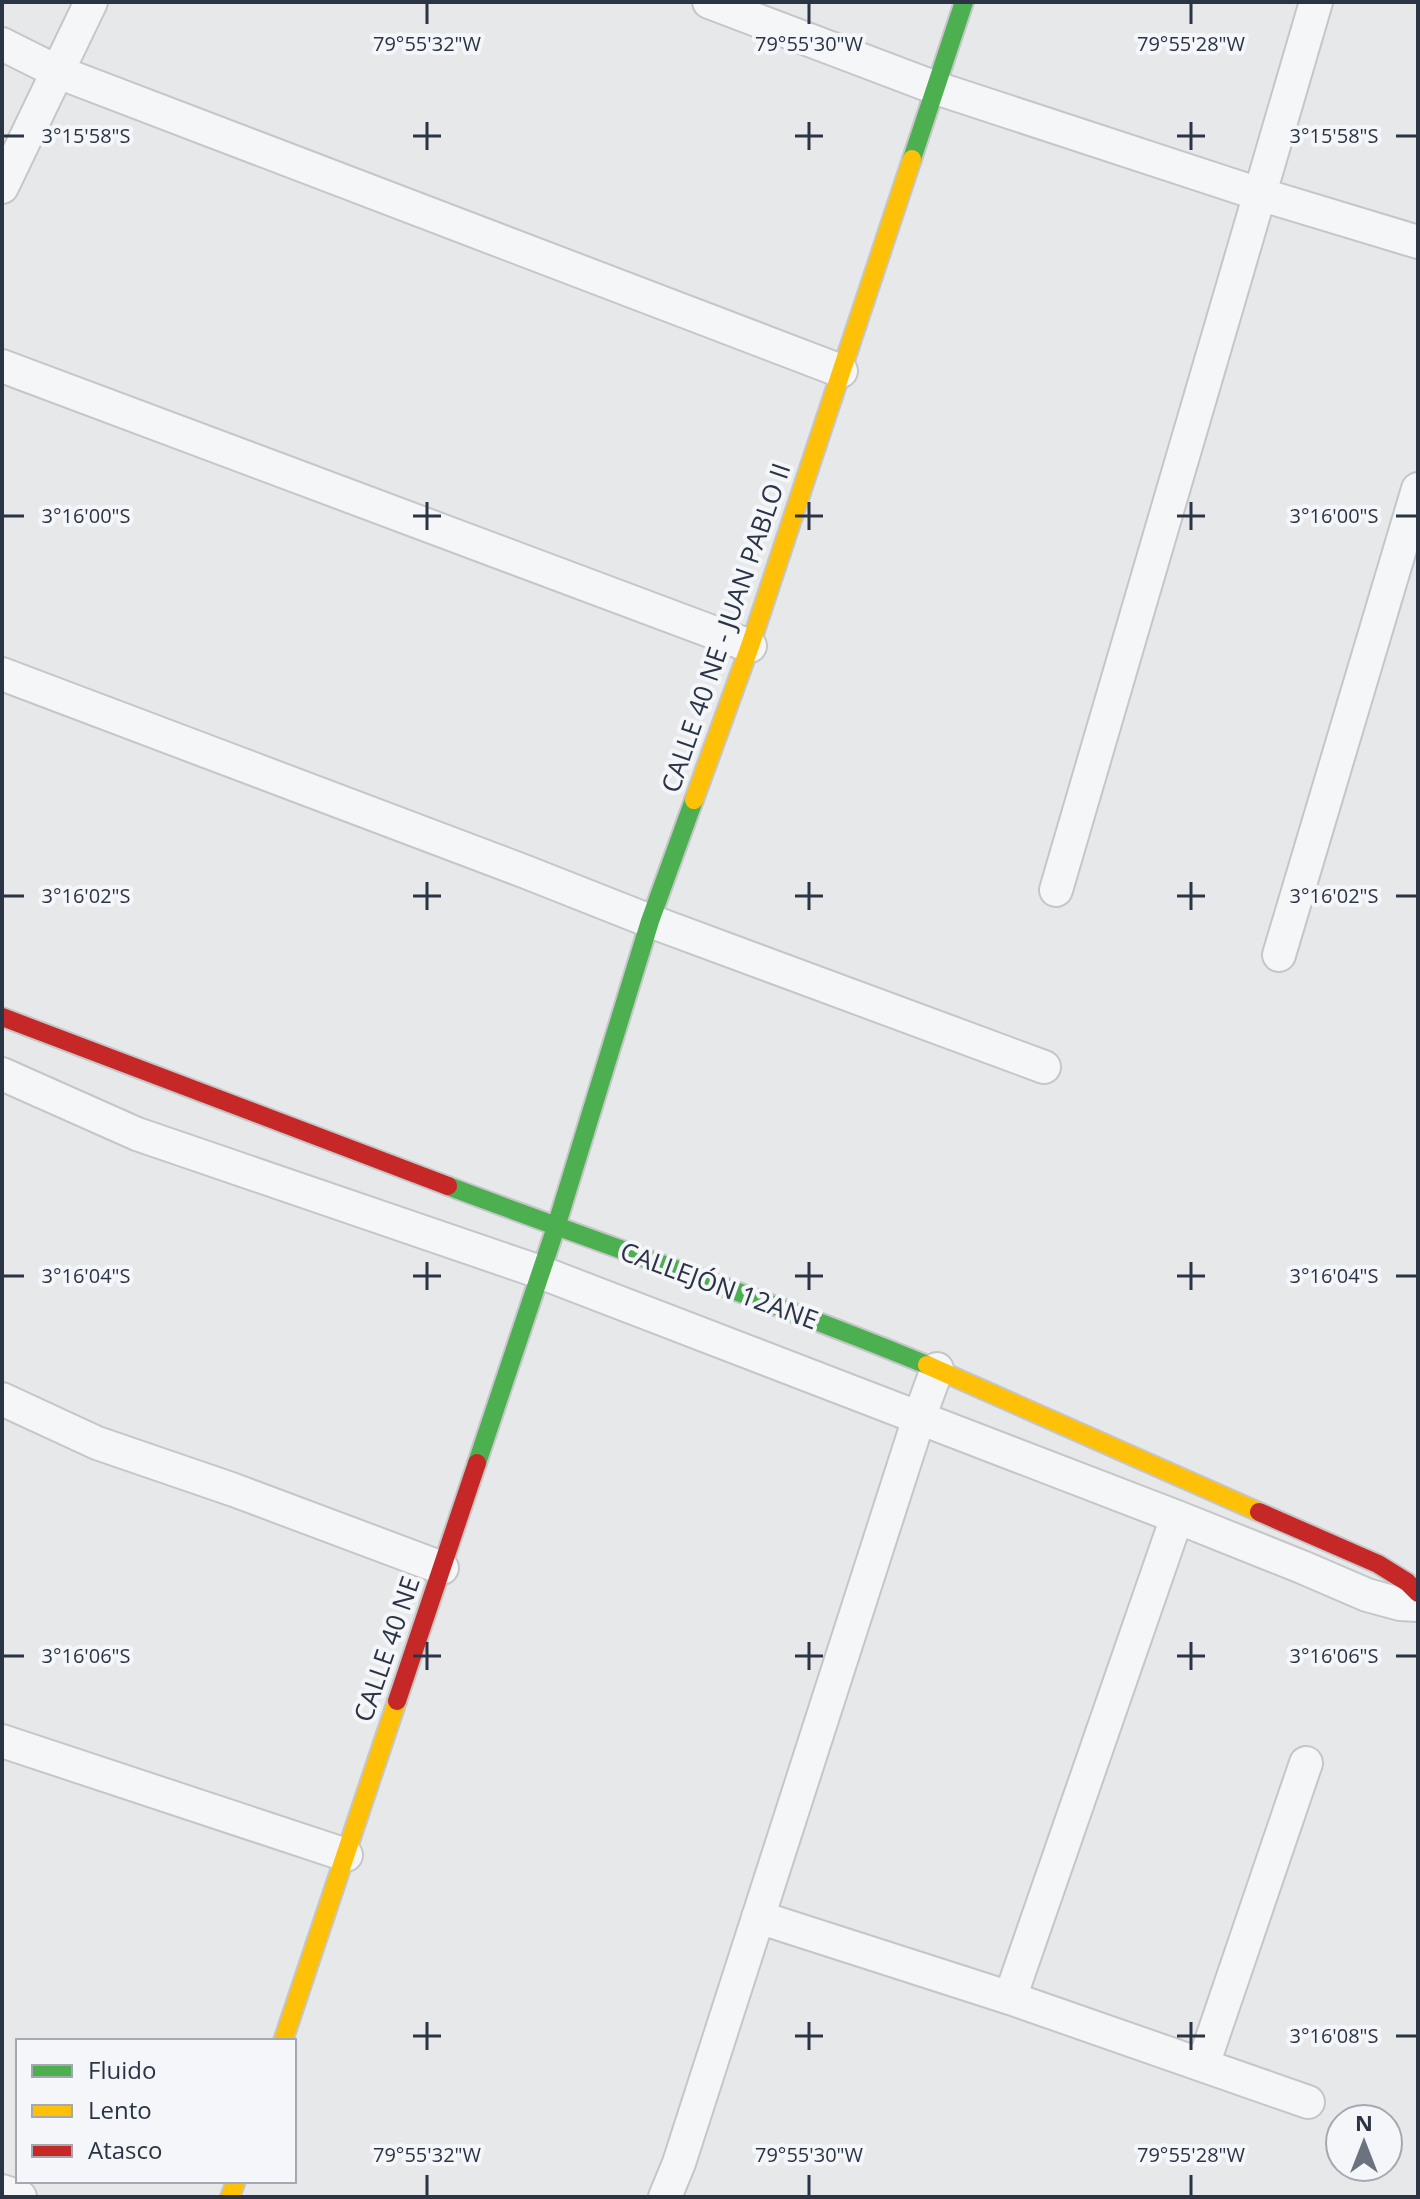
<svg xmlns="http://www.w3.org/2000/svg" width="1420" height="2199" viewBox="0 0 1420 2199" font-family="'Open Sans',sans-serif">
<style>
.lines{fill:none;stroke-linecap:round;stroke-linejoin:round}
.street-casing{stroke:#c4c6c8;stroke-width:36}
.fast-casing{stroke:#c4c6c8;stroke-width:22}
.slow-casing{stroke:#c4c6c8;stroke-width:22}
.jam-casing{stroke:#c4c6c8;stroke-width:22}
.street{stroke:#f5f6f7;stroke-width:32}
.fast{stroke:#4caf50;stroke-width:18}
.slow{stroke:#ffc107;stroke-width:18}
.jam{stroke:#c62828;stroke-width:18}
.ticks{fill:none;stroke:#2b3445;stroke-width:3}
.labels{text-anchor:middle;stroke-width:8;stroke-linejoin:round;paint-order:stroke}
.street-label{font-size:26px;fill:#2b3445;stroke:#f4f6f9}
.ticks-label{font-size:20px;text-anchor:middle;fill:#2b3445;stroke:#f4f6f9;stroke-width:8;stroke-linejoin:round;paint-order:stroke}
</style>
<rect width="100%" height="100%" fill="#e6e8ea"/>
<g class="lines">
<g class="street-casing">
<path id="street" d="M709,2L936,88L1259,194L1418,242
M2,44L58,72L841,371
M2,187L91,2
M2,366L750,646
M2,674L526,872L650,921L1044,1067
M1056,890L1316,2
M1279,955L1418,489
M2,1074L137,1134L540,1272L1177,1517L1302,1567L1367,1595L1400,1604L1418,1605
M2,1399L97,1443L234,1490L442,1568
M2,1741L346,1855
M758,1917L1010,1998L1308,2102
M1010,1998L1177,1517
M1203,2065L1306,1763
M2,2191L20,2197
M665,2197L679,2163L919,1418L937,1369"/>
</g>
<g class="fast-casing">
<path id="fast" d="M912,159L964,2
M448,1186C607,1246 769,1300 927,1365
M477,1463L556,1227L650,921L694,800"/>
</g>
<g class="slow-casing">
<path id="slow" d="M694,800L750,646L912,159
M927,1365L1259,1512
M283,2041L397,1701
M230,2197L236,2181"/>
</g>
<g class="jam-casing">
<path id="jam" d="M2,1017L448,1186
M1259,1512L1378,1564L1407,1582L1418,1593
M397,1701L477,1463"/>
</g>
<use href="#street" class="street"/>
<use href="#fast" class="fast"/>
<use href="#slow" class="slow"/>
<use href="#jam" class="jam"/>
</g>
<path class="ticks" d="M427,4V24M809,4V24M1191,4V24M427,122V150M809,122V150M1191,122V150M4,136H24M413,136H441M795,136H823M1177,136H1205M1396,136H1416M427,502V530M809,502V530M1191,502V530M4,516H24M413,516H441M795,516H823M1177,516H1205M1396,516H1416M427,882V910M809,882V910M1191,882V910M4,896H24M413,896H441M795,896H823M1177,896H1205M1396,896H1416M427,1262V1290M809,1262V1290M1191,1262V1290M4,1276H24M413,1276H441M795,1276H823M1177,1276H1205M1396,1276H1416M427,1642V1670M809,1642V1670M1191,1642V1670M4,1656H24M413,1656H441M795,1656H823M1177,1656H1205M1396,1656H1416M427,2022V2050M809,2022V2050M1191,2022V2050M413,2036H441M795,2036H823M1177,2036H1205M1396,2036H1416M427,2175V2195M809,2175V2195M1191,2175V2195"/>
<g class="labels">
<g class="street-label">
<text transform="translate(726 628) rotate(-71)" y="9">CALLE 40 NE - JUAN PABLO II</text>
<text transform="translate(719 1286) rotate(20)" y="9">CALLEJÓN 12ANE</text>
<text transform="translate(387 1649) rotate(-71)" y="9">CALLE 40 NE</text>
</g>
</g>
<g class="ticks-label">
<text x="427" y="51">79°55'32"W</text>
<text x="809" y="51">79°55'30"W</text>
<text x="1191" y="51">79°55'28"W</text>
<text x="86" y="143">3°15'58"S</text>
<text x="1334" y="143">3°15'58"S</text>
<text x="86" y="523">3°16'00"S</text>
<text x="1334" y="523">3°16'00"S</text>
<text x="86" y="903">3°16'02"S</text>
<text x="1334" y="903">3°16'02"S</text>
<text x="86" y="1283">3°16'04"S</text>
<text x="1334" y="1283">3°16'04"S</text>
<text x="86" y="1663">3°16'06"S</text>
<text x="1334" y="1663">3°16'06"S</text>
<text x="1334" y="2043">3°16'08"S</text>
<text x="427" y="2162">79°55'32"W</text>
<text x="809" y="2162">79°55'30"W</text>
<text x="1191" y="2162">79°55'28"W</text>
</g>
<rect width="1420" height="2199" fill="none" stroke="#2b3445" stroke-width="8"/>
<rect x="16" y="2039" width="280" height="144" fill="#f4f6f9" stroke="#a4a8b1" stroke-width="2"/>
<rect x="32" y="2065" width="40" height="12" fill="#4caf50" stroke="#a4a8b1" stroke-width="2"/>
<text x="88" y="2079" font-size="24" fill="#2b3445">Fluido</text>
<rect x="32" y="2105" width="40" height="12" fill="#ffc107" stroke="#a4a8b1" stroke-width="2"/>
<text x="88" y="2119" font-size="24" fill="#2b3445">Lento</text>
<rect x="32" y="2145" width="40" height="12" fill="#c62828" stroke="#a4a8b1" stroke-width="2"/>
<text x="88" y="2159" font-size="24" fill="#2b3445">Atasco</text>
<g transform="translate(1364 2143)"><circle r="38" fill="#f4f6f9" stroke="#a4a8b1" stroke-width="2"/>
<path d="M0-6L14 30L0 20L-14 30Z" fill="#6c737f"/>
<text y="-12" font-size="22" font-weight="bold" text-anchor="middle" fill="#2b3445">N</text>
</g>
</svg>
